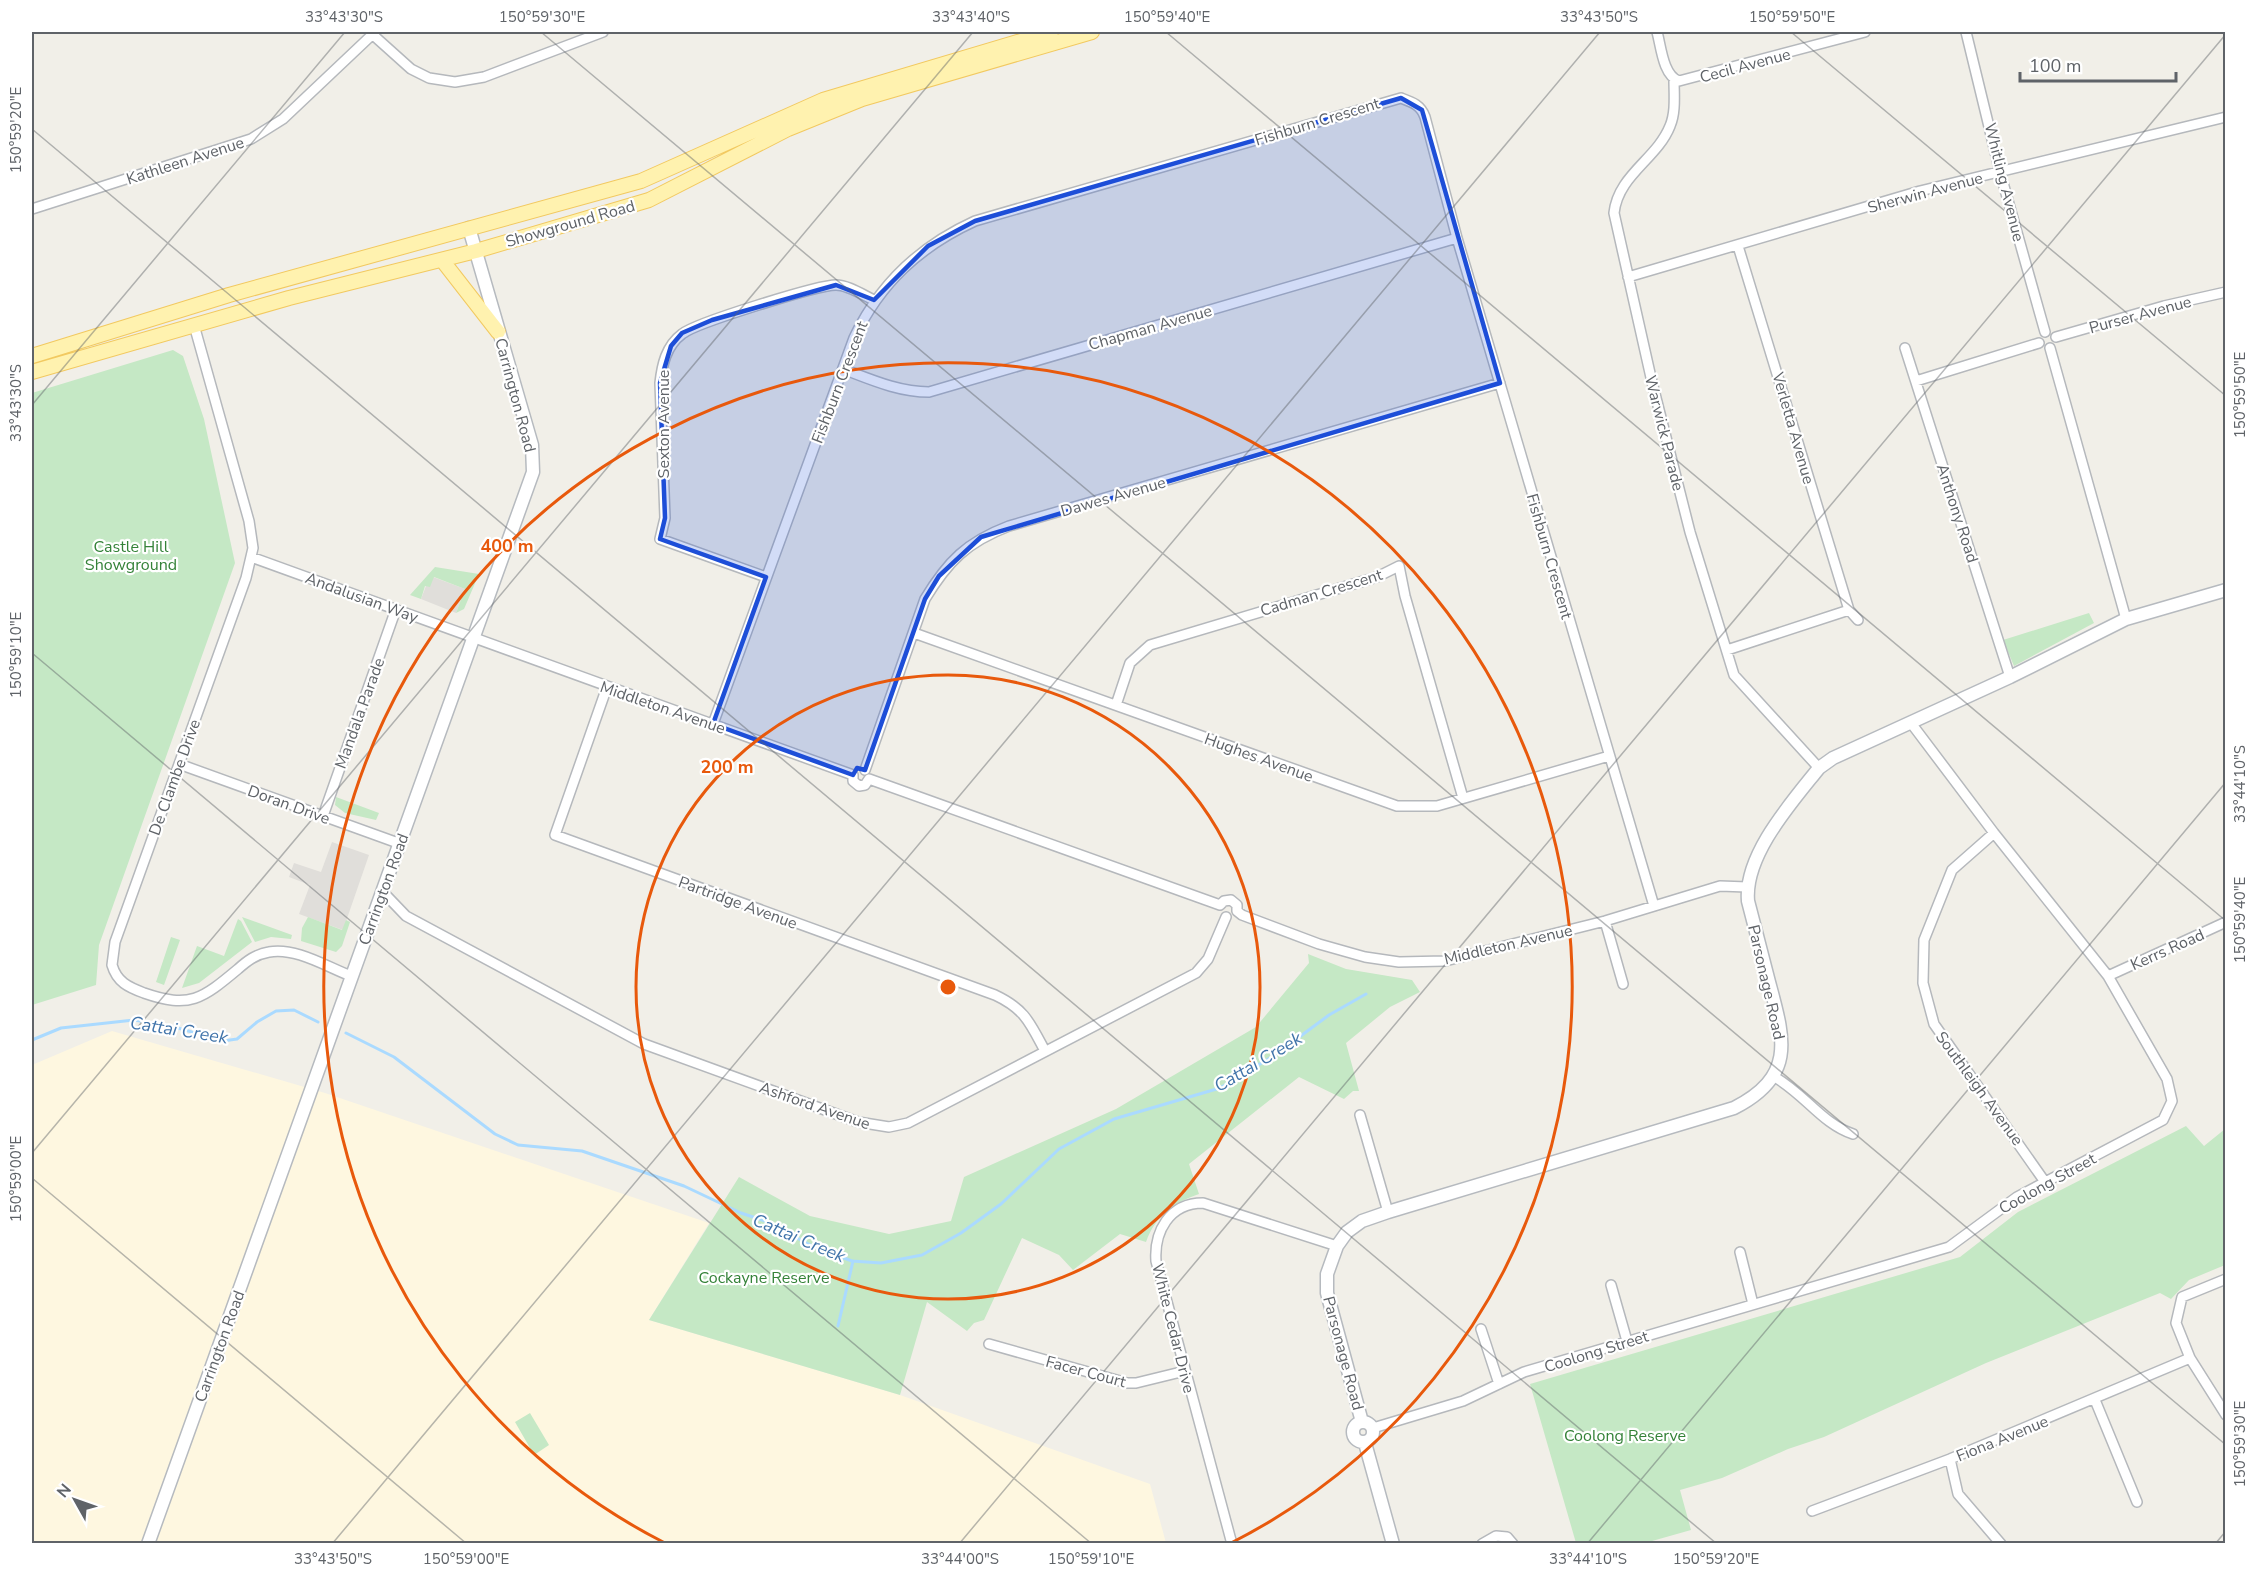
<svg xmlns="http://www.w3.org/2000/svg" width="2257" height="1575" viewBox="0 0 2257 1575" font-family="'Nunito Sans',sans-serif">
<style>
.commercial{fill:#fef7e0}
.industrial{fill:#e0deda}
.green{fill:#c5e8c5}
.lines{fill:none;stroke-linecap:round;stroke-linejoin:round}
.stream{stroke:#aadaff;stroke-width:3}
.street-casing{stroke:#b5b8bc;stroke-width:12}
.secondary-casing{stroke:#b6babf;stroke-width:15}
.primary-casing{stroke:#f2c960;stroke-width:16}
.street{stroke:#fff;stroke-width:9}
.secondary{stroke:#fff;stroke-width:12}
.primary{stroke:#fff2af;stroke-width:14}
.marked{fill:#1d4ed8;fill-opacity:0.2;stroke:#1d4ed8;stroke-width:4.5;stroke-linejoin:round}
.ticks{fill:none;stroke:#5f6368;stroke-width:1.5;stroke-opacity:0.45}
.ring{fill:none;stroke:#e8590c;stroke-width:3}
.labels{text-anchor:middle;stroke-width:4.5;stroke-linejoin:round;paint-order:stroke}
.street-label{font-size:16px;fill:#5f6368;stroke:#fff}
.park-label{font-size:16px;fill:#348238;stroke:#fff}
.water-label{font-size:18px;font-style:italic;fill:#4174aa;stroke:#fff}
.centre{fill:#e8590c;stroke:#fff;stroke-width:3}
.ring-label{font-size:18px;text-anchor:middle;font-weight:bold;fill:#e8590c;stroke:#fff;stroke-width:4.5;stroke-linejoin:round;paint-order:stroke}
.neatline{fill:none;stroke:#5f6368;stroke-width:2}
.ticks-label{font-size:15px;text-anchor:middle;fill:#5f6368}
</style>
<rect width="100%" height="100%" fill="#f1efe8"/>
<path class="commercial" d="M112,1031L325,1093L709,1223L649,1320L900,1395L1150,1484L1166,1543H32V1065Z"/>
<path class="industrial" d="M433,577L465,589L456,613L421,599L426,586Z
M332,842L369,855L343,930L299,914L310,885L289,877L294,863L321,872Z"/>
<path class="green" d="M173,350L183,356L204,419L235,563L99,945L96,985L32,1005V393Z
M435,567L479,574L464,609L456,613L465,589L434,577L430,587L425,586L421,599L410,595Z
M2089,613L2094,623L2014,666L2003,640Z
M336,797L379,813L376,820L345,813L335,805Z
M242,917L292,935L291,939L271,937L255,942Z
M308,917L342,930L346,920L350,922L342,946L336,952L301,941L302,928Z
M238,919L241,921L252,942L199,983L182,988L197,946L224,956Z
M171,937L180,940L164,985L156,982Z
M1308,954L1346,969L1412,980L1420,992L1390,1007L1346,1043L1359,1091H1353L1344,1099L1299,1077L1189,1164L1199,1194C1173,1203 1156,1215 1146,1242L1120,1234L1073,1270L1059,1255L1022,1238L984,1320L974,1323L967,1331L927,1302L900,1395L649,1320L739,1177L810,1216L889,1234L951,1221L964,1177L1116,1109L1256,1027L1309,963Z
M2186,1126L2204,1146L2225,1129V1265L2189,1280L2171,1299L2160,1293L1986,1363L1824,1437L1788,1449L1722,1478L1680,1490L1691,1530L1645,1543H1576L1530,1384L1960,1257L2018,1212Z
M530,1413L549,1445L534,1455L515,1422Z"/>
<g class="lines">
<path class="stream" d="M346,1033L394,1057L495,1134L518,1145L582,1151L684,1186L741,1213L765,1221L814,1247L852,1261L881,1263L922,1255L961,1233L1001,1204L1059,1149L1114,1119L1220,1088L1275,1055L1329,1015L1366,994
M32,1040L61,1028L134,1020L171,1026L223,1041L237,1039L257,1022L276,1011L294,1010L318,1022
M838,1326L853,1261"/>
<g class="street-casing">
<path id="street" d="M1657,32C1661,46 1663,76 1679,81L1865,32
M1966,32L2000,172L2045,332
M372,34L411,69L429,78L455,82L484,77L603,32
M1674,79C1674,95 1676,112 1670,126C1657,159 1618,175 1614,213L1652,382L1690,532L1734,675L1819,768
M32,209L251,139L283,119L375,32
M1628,277L1920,191L2226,117
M194,325L249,521L253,548L246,578L115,942L112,965C117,982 128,987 144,993C190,1009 202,999 238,969C247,961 256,954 269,952C296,947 327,967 351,976
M2056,337L2164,306L2226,292
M1905,348L2010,677
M2050,348L2126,619
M843,369C872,380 899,392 929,392L1457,238
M1916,381L2039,343
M251,557L853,775
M766,577L660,539L665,518L660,383C662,365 666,346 682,334C695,323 818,285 836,285C848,285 863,295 874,300
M1849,610L1858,620
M914,633L1397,806H1437L1609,756
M1727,650L1849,610L1738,246
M607,687L555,835L995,995C1025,1009 1030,1023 1045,1051
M1116,705L1130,663L1150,645L1377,577L1399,566L1405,596L1463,798
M713,724L854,338C880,283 920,246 975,221L1401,98C1412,102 1421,105 1425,117L1457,238L1654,906
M179,764L398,843
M865,770L925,599C948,561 967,542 1009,526L1500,383
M853,775V781L859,786L865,785L869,779
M869,779L1220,905
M323,816L396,609
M1994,833L1952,870L1924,940L1923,983L1934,1024L2045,1182
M382,891L406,916L644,1044L858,1122L889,1127L908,1123L1196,973L1208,959L1226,917
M1220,905L1224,901L1231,900L1237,905V911
M1237,911L1242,915L1319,944L1365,957L1399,962L1445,961L1605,921L1720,886L1747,887
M1605,921L1623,984
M2108,976L2226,922
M1773,1076C1804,1093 1822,1124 1853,1134
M1360,1115L1388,1212
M1740,1252L1753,1304
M2226,1279L2182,1297L2176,1323L2190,1358L2226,1415
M1611,1285L1627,1341
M1481,1329L1499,1384
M989,1344L1127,1383H1136L1185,1371
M2095,1400L2137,1502
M1373,1428L1463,1401L1524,1372L1949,1247L2017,1197L2163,1120L2172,1101L2167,1079L2108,976L1994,833L1911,723
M1950,1459L1958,1494L2001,1544
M1812,1511L1950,1459L2190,1358
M1232,1544L1156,1261C1154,1232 1169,1203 1203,1203L1337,1246
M1482,1544L1496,1536L1507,1537L1513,1544"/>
</g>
<g class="secondary-casing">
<path id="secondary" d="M1353 1432a10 10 0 1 1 20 0a10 10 0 1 1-20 0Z
M1362,1422L1327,1293V1274L1337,1246L1347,1232L1362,1221L1388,1212L1734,1108C1797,1076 1784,1038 1769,982C1762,955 1755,928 1748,901C1744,855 1792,802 1819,768L1833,758L2010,677L2126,619L2226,590
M1365,1443L1393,1544
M148,1544L533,472L532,445L469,228"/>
</g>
<g class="primary-casing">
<path id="primary" d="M442,260L498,332
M32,356L229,295L641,181L823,100L1051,32
M32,372L289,298L476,251L649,200L788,129L862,99L1092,32"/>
</g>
<use href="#street" class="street"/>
<use href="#secondary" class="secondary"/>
<use href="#primary" class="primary"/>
</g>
<path class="marked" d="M1401,98L1422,110L1500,383L981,537L939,576L925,599L865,770L857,768L853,775L713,724L766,577L660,539L665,518L660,383L671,346L682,333L712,320L836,285L874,300L928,246L975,221Z"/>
<path class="ticks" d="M541,32L2226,1445M1166,32L2226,921M1791,32L2226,396M32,129L1717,1544M32,405L345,32M32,653L1092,1544M32,1153L973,32M32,1178L467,1544M332,1544L1600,32M959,1544L2226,34M1587,1544L2226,782M2215,1544L2226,1531"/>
<g class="ring">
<circle cx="948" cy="987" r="312"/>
<path d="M665 1543A624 624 0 1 1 1231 1543"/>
</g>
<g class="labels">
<g class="street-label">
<text transform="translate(1745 65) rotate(-15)" y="6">Cecil Avenue</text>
<text transform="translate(1317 121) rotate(-17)" y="6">Fishburn Crescent</text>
<text transform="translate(185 160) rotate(-18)" y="6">Kathleen Avenue</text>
<text transform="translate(2005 182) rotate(76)" y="6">Whitling Avenue</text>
<text transform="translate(1925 192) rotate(-15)" y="6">Sherwin Avenue</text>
<text transform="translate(570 223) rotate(-16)" y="6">Showground Road</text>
<text transform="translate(2140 314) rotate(-15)" y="6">Purser Avenue</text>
<text transform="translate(1150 327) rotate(-16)" y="6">Chapman Avenue</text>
<text transform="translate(839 382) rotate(-69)" y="6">Fishburn Crescent</text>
<text transform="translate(516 395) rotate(75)" y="6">Carrington Road</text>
<text transform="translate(663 424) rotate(-90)" y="6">Sexton Avenue</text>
<text transform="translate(1794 428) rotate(74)" y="6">Verletta Avenue</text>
<text transform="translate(1665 433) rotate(76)" y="6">Warwick Parade</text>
<text transform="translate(1113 496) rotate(-16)" y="6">Dawes Avenue</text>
<text transform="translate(1958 513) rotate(72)" y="6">Anthony Road</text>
<text transform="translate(1550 556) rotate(74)" y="6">Fishburn Crescent</text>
<text transform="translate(1321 592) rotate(-17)" y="6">Cadman Crescent</text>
<text transform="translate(362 597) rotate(20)" y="6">Andalusian Way</text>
<text transform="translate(663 707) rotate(19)" y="6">Middleton Avenue</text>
<text transform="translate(359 713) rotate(-70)" y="6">Mandala Parade</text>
<text transform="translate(1259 757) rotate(20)" y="6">Hughes Avenue</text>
<text transform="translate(174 777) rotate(-70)" y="6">De Clambe Drive</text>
<text transform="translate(289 804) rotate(20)" y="6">Doran Drive</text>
<text transform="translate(383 889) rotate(-70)" y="6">Carrington Road</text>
<text transform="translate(738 902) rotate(20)" y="6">Partridge Avenue</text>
<text transform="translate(1508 944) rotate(-13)" y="6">Middleton Avenue</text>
<text transform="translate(2167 949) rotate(-24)" y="6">Kerrs Road</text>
<text transform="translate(1767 982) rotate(77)" y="6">Parsonage Road</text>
<text transform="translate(1980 1088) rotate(54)" y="6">Southleigh Avenue</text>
<text transform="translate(815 1105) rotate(19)" y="6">Ashford Avenue</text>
<text transform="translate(2047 1183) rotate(-29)" y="6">Coolong Street</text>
<text transform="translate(1174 1328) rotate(76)" y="6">White Cedar Drive</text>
<text transform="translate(219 1346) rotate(-70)" y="6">Carrington Road</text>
<text transform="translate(1596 1351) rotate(-17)" y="6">Coolong Street</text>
<text transform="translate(1344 1353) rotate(75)" y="6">Parsonage Road</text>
<text transform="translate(1086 1371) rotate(15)" y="6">Facer Court</text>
<text transform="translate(2002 1438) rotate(-22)" y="6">Fiona Avenue</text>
</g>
<g class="park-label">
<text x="131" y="552">Castle Hill<tspan x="131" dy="18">Showground</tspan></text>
<text x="764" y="1283">Cockayne Reserve</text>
<text x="1625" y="1441">Coolong Reserve</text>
</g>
<g class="water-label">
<text transform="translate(179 1030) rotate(9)" y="6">Cattai Creek</text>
<text transform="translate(1258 1062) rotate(-31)" y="6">Cattai Creek</text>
<text transform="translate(799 1238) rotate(23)" y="6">Cattai Creek</text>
</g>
</g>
<circle cx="948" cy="987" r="9" class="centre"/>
<g class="ring-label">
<text x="507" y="552">400 m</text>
<text x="727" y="773">200 m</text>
</g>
<rect width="2257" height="1575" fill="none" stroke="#ffffff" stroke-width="66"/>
<g transform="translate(75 1500) rotate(310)" stroke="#ffffff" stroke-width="4.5" paint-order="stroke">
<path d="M0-4.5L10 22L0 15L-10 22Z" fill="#5f6368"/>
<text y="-9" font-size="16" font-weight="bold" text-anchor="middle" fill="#5f6368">N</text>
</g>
<path d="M2020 72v9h156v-9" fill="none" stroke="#5f6368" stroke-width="3"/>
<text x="2029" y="72" font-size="18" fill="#5f6368" stroke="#ffffff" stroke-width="4.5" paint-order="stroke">100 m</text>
<rect x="33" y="33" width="2191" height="1509" class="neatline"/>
<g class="ticks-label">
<text x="344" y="22">33°43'30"S</text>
<text x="542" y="22">150°59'30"E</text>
<text x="971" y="22">33°43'40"S</text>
<text x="1167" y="22">150°59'40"E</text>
<text x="1599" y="22">33°43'50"S</text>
<text x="1792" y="22">150°59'50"E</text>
<text transform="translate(16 130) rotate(-90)" y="5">150°59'20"E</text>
<text transform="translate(2240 395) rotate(-90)" y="5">150°59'50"E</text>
<text transform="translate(16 403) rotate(-90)" y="5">33°43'30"S</text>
<text transform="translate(16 655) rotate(-90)" y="5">150°59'10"E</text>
<text transform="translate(2240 784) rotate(-90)" y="5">33°44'10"S</text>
<text transform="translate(2240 920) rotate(-90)" y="5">150°59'40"E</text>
<text transform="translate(16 1179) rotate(-90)" y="5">150°59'00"E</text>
<text transform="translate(2240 1444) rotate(-90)" y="5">150°59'30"E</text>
<text x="333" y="1564">33°43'50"S</text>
<text x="466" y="1564">150°59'00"E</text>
<text x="960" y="1564">33°44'00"S</text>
<text x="1091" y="1564">150°59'10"E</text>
<text x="1588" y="1564">33°44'10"S</text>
<text x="1716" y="1564">150°59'20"E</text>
</g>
</svg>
